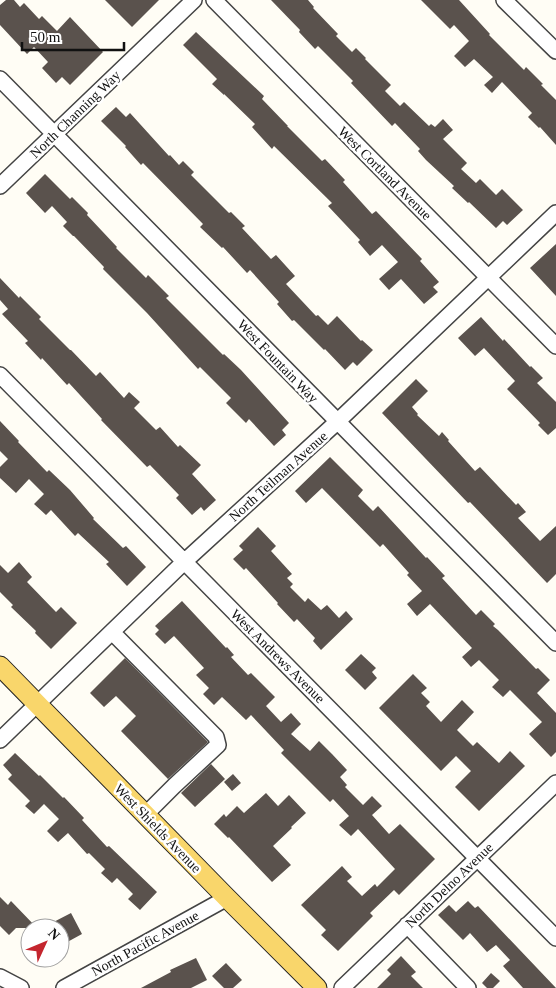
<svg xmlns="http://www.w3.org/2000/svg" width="556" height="988" viewBox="0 0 556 988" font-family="'Times New Roman',serif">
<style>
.building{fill:#5a524d}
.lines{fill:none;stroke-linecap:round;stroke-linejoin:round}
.minor-casing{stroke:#444;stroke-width:18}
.major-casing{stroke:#222;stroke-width:21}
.minor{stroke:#fff;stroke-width:15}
.major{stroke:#f9d66b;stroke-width:19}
.labels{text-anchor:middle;stroke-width:5;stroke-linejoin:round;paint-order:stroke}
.street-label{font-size:14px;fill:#111;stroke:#fff}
</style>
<rect width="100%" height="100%" fill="#fffdf5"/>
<path class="building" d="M6,0H14L20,7L24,3L39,19L42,16L57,31L70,17L103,52L70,85L62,77L56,83L42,68L48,62L34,47L27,54L0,25V5Z
M105,0H159L132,27Z
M271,0H308L314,7L313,8L338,34L336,36L352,52L356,48L366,58L365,59L391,85L385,91L400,106L404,102L429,126L431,124L435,127L443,119L453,130L443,139L467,163L461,169L476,183L480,179L496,195L502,189L523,210L507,225L503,221L496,228L469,202L468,203L452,188L454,186L426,160L418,151L420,149L395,123L392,126L351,83L353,81L318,46L315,49L299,32L300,30Z
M421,0H459L490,34L489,35L524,70L526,67L543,84L541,85L556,100V145L540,127L539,128L528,117L532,113L502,82L492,93L484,85L493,77L474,59L465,67L454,56L469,41L454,25L450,29Z
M196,32L264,96L262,99L288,126H287L322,161L325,159L345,180L343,182L372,214L376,211L422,259L420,261L439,282L433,287L438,292L424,304L401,279L389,290L379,279L398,262L382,245L370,256L358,242L360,240L328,206L332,203L274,146L272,149L252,127L255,124L224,94V95L212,84L217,79L183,45Z
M116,107L126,117L130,113L169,156L170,155L179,165L183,161L194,172L191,175L229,213L231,212L245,226L242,228L271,259L276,255L295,276L286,284L316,316L318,315L328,325L337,316L361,341L362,340L373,350L357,366L353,362L345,370L325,349L324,350L294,320L292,321L277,304L279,302L250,270L247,273L223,247L222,248L200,227L203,224L143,163L141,165L125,147L126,146L101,121Z
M45,174L70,199L72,197L88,213L87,215L117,247L116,248L146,278L148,275L169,296L166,298L223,355L224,354L241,370L289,423L282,430L286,435L274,446L249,419L246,423L226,403L231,398L200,367L198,369L147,313L103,269L104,267L74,236H73L63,226L67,222L52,206L45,213L26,193Z
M556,244V296L530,268Z
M0,278L19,298L20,296L41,317L39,319L70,350H71L96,376L100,372L124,398L129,392L140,402L134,408L156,430L160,427L178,447L180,445L201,465L192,474L216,500L204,511L201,507L192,515L176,498L179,495L150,465L147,467L101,420L102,419L69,383L67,385L42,358L41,360L25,343L28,341L2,314L8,309L0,300Z
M481,317L503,341L504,339L530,367L531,366L543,378L537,383L556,402V428L548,435L538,425L540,423L507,389L515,381L484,348L475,356L458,338Z
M416,379L428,391L412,407L418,414L417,415L439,436L442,432L449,440L448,441L475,471L480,467L516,505L518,503L526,512L518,518L540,541L556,526V574L547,583L470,502L468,503L382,413Z
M0,421L19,441L18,442L47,472L49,470L70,490L94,518L93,519L123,548L126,546L146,567L127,586L106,564L109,562L78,533L75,536L51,510L46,515L34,504L44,494L29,479L16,493L0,478V467L8,459L0,451Z
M330,457L363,490L358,496L373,511L378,506L426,558L427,557L445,576L442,578L476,615L481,610L495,624L493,626L498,630L536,669L538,668L550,680L537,693L556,713V752L551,757L529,734L542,722L510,690L503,697L492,687L499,680L479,660L471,667L462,657L472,648L430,604L417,616L407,604L422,591L407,575L409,573L383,544L380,547L322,488L306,503L295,491Z
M258,527L276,546L271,551L292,574L287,578L293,584L290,587L305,602L308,598L321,610L327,605L339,618L346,611L353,619L321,650L313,641L315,638L297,619L294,622L277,604L278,603L246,568L244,570L233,559L243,550L239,546Z
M19,562L32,577L27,582L56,612L61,607L77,623L51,649L35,633L36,631L11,607L13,605L0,592V565L8,573Z
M182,601L226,648L227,647L234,655L231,657L248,675L251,673L275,697L266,706L281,722L291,713L301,724L291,734L310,751L319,741L332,754L347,770L340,777L347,785L345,787L363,805L372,796L382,806L372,815L389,834L400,824L435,859L399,895L394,890L370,913L373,916L338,951L321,935L326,930L301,905L342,866L352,877L347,881L362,896L375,884L377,887L395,869L358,829L351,836L339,825L349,816L333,799L330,802L281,753L284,750L251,715L246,720L222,697L214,705L203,694L209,688L196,675L204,668L174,636L165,644L155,634L159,630L155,626Z
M361,654L376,668L372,672L377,678L365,690L345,670Z
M125,658L208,742L168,779L121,731L136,716L116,696L104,707L90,693Z
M413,674L427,688L421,693L430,702L426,706L441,722L462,700L474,712L457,730L473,746L477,742L499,763L510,751L525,766L479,811L455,787L471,771L456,756L441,771L379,708Z
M15,753L39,776L40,775L63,798L64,797L84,818L82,820L107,847L109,846L157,892L140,910L128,899L133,894L117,878L112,883L101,873L105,869L89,853L87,854L68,833L58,842L47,831L59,819L44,804L34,814L25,806L30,801L8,779L12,775L3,765Z
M211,764L225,779L195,807L181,793Z
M233,774L241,783L232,791L224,782Z
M266,793L278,806L289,795L306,813L291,827L292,828L273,846L291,865L272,882L229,837L228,838L214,824L224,814L226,817L237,806L244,813Z
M0,897L8,905L11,901L37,928H16L9,935L0,926Z
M468,901L475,908L478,906L556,988H523L503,966L510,960L496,945L487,952L470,933L463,940L438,915L449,905L456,912Z
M71,913L82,934L60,946V928H42Z
M401,956L416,972L411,976L423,988H377L391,974L387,970Z
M196,958L207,980L191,988H141L171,972L170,970Z
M226,963L242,980L233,988H224L212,976Z
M491,973L500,981L493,988H487L482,983Z"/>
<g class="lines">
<g class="minor-casing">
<path id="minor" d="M214,0L556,346
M504,0L556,51
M0,79L556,643
M0,186L194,0
M0,375L556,938
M112,632L216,737L218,745L174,786L145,815
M0,740L184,562L337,422L556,213
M407,925L468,988
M0,977L21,988
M64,988L227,898
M342,988L556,783"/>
</g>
<g class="major-casing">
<path id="major" d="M0,666L227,898L317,988"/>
</g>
<use href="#minor" class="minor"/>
<use href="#major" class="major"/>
</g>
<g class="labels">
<g class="street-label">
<text transform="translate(75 114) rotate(-44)" y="5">North Channing Way</text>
<text transform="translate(385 173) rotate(45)" y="5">West Cortland Avenue</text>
<text transform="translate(278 361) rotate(46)" y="5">West Fountain Way</text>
<text transform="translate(278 476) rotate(-42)" y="5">North Teilman Avenue</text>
<text transform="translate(278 656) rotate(45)" y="5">West Andrews Avenue</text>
<text transform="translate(158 828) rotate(46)" y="5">West Shields Avenue</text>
<text transform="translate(449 885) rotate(-44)" y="5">North Delno Avenue</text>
<text transform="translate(145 943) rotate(-29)" y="5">North Pacific Avenue</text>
</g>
</g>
<g transform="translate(45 943) rotate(46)"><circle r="24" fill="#ffffff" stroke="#a0a0a0"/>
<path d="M0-4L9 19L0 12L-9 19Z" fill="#c4262e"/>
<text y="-8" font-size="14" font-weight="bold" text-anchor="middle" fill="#111111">N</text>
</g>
<path d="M22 42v8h102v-8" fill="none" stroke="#111111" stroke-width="2.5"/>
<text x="30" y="42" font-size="15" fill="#111111" stroke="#ffffff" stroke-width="4" paint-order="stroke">50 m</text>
</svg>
